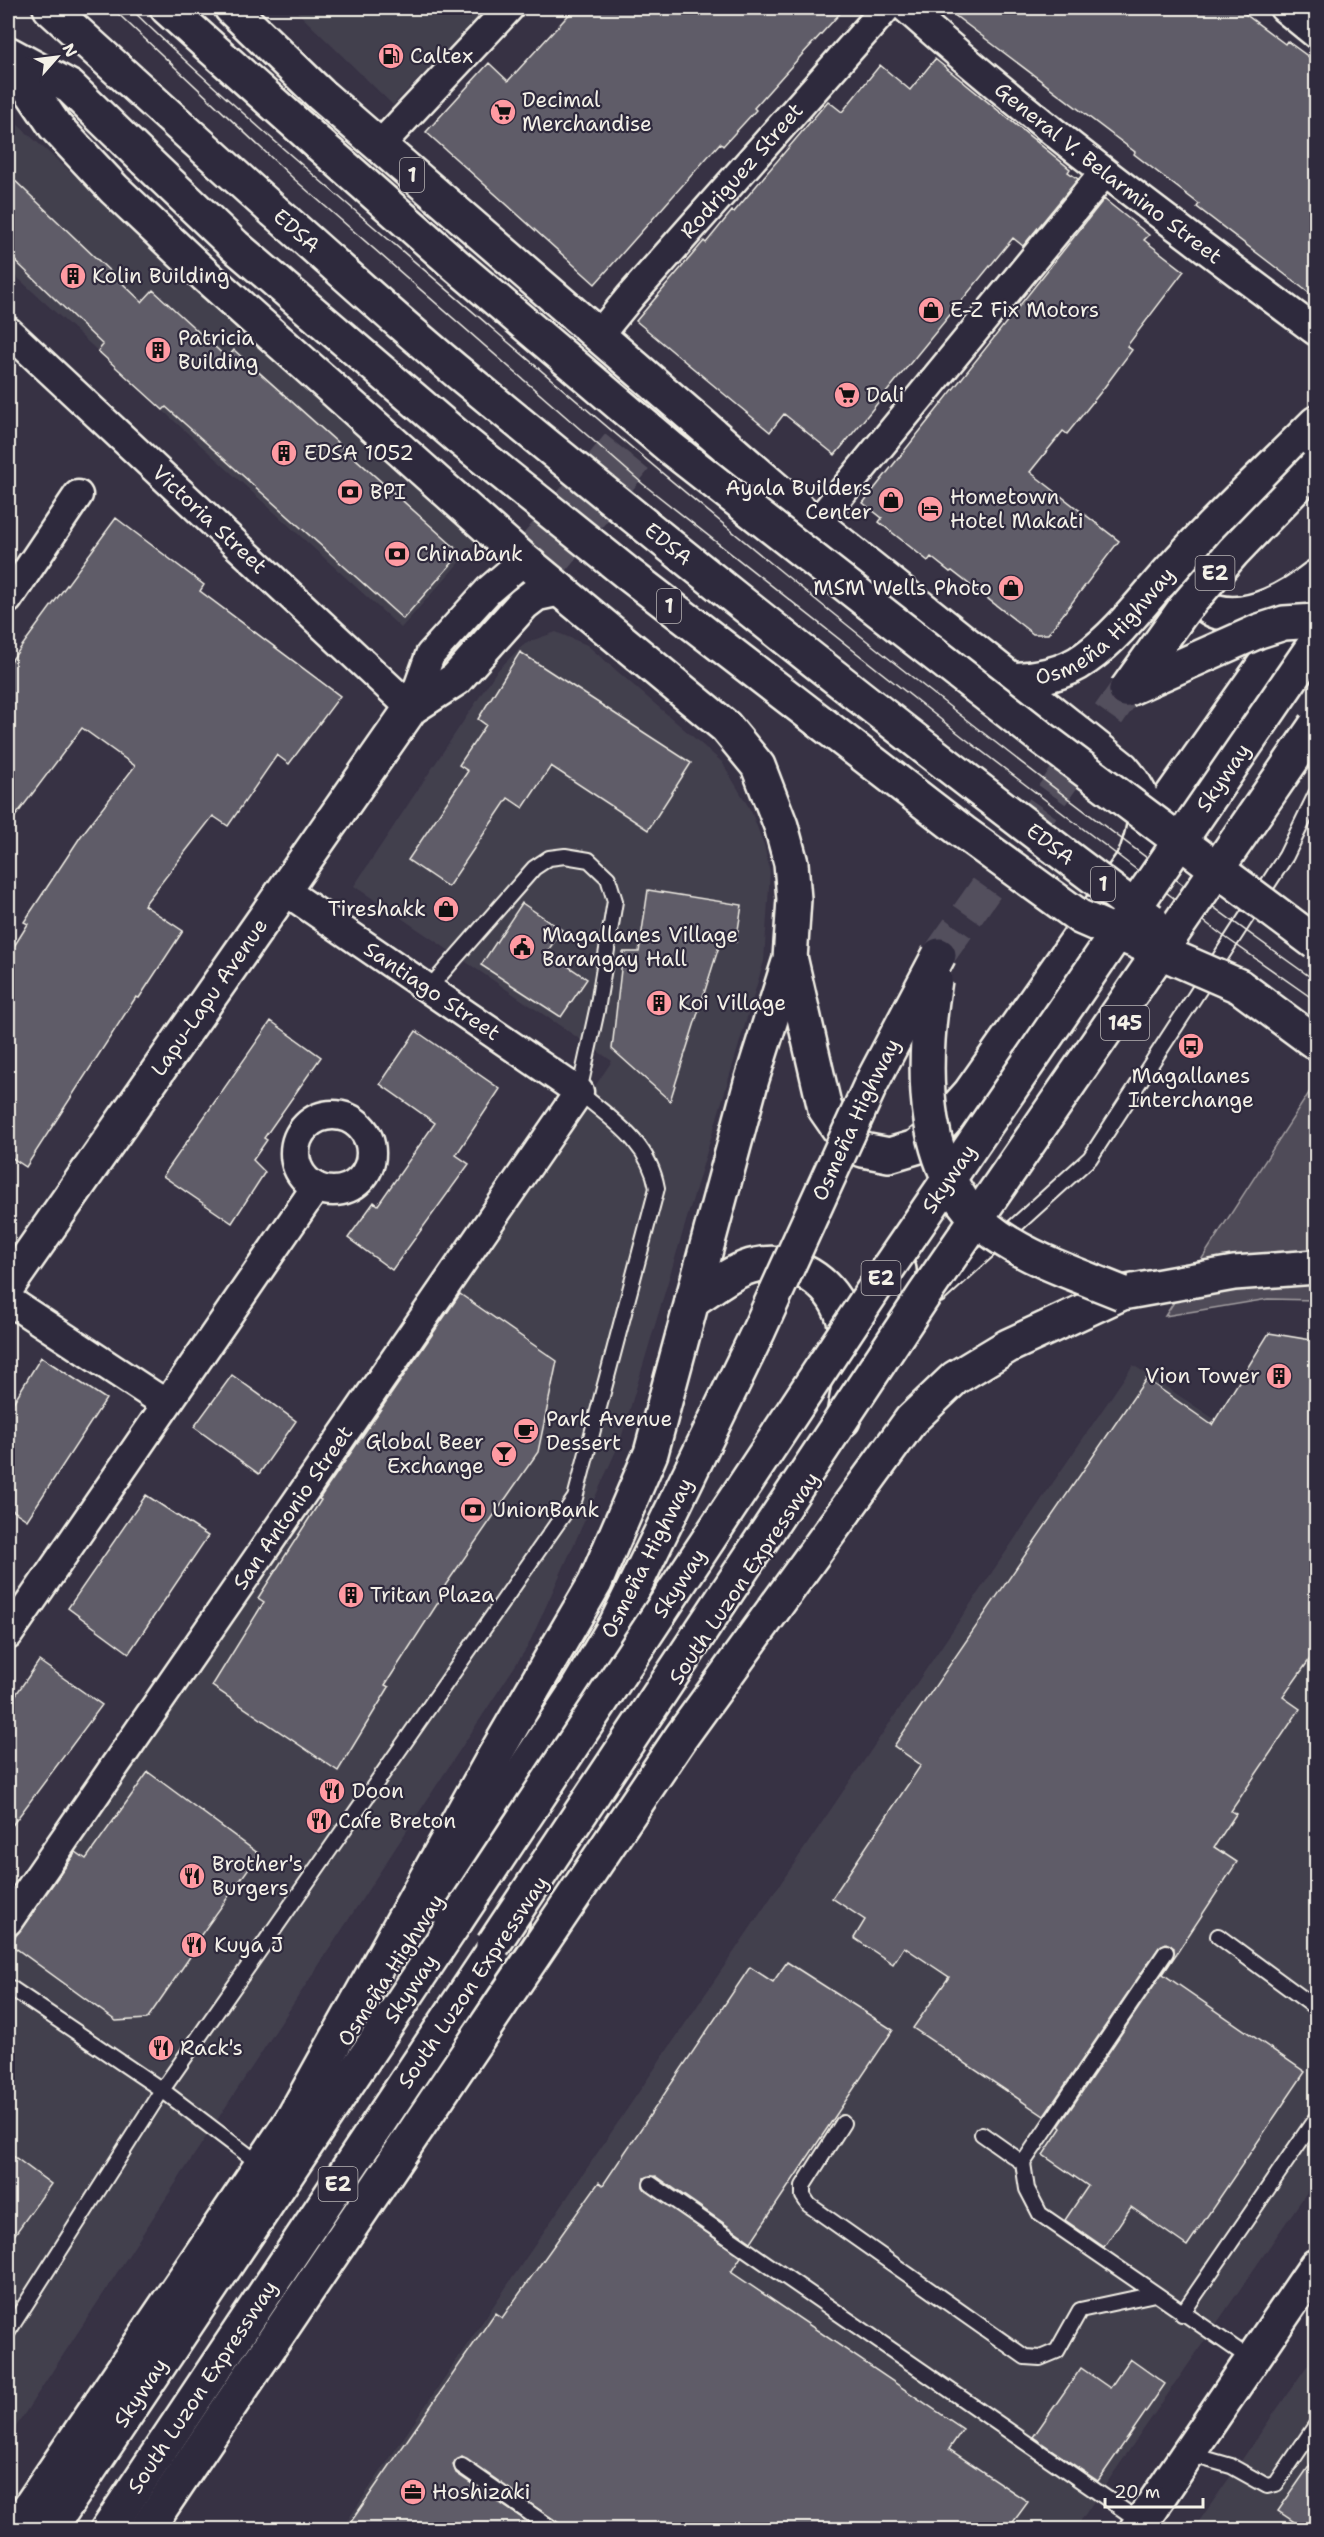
<svg xmlns="http://www.w3.org/2000/svg" width="1324" height="2537" viewBox="0 0 1324 2537" font-family="'Shantell Sans',sans-serif">
<style>
.built{fill:#433f4e}
.green{fill:#504b59;stroke:#a29ea0;stroke-width:1.5}
.building{fill:#5f5c67;stroke:#f4f1e8;stroke-width:1.5}
.lines{fill:none;stroke-linecap:round;stroke-linejoin:round}
.highway-tunnel{stroke:#534f5d;stroke-width:33;stroke-dasharray:33 16;stroke-linecap:butt}
.lane-casing{stroke:#f4f1e8;stroke-width:18}
.street-casing{stroke:#f4f1e8;stroke-width:33}
.secondary-casing{stroke:#f4f1e8;stroke-width:38}
.primary-casing{stroke:#f4f1e8;stroke-width:38}
.highway-casing{stroke:#f4f1e8;stroke-width:38}
.lane{stroke:#2f2a3d;stroke-width:14}
.street{stroke:#2f2a3d;stroke-width:28}
.secondary{stroke:#2f2a3d;stroke-width:33}
.primary{stroke:#2f2a3d;stroke-width:33}
.highway{stroke:#2f2a3d;stroke-width:33}
.tram{stroke:#f4f1e8;stroke-width:1.5}
.primary-bridge-casing{stroke:#f4f1e8;stroke-width:38;stroke-linecap:butt}
.highway-bridge-casing{stroke:#f4f1e8;stroke-width:38;stroke-linecap:butt}
.primary-bridge{stroke:#2f2a3d;stroke-width:33}
.highway-bridge{stroke:#2f2a3d;stroke-width:33}
.labels{text-anchor:middle;stroke-width:4.5;stroke-linejoin:round;paint-order:stroke}
.shield{fill:#2f2a3d;stroke:#b9b5b5;stroke-width:1.5}
.shield-label{font-size:20px;font-weight:bold;fill:#f4f1e8}
.poi-label{font-size:21px;fill:#f4f1e8;stroke:#2f2a3d;text-anchor:start}
.street-label{font-size:21px;fill:#f4f1e8;stroke:#2f2a3d}
</style>
<rect width="100%" height="100%" fill="#373244"/>
<filter id="ink" filterUnits="userSpaceOnUse"><feTurbulence type="fractalNoise" baseFrequency=".0167" numOctaves="2"/><feDisplacementMap in="SourceGraphic" scale="12" xChannelSelector="R" yChannelSelector="G"/><feConvolveMatrix kernelMatrix="1 2 1 2 8 2 1 2 1" color-interpolation-filters="sRGB"/></filter>
<g filter="url(#ink)">
<path class="built" d="M293,8H487L393,105Z
M8,116L480,539L401,628L8,269Z
M556,632L587,645L722,762L751,811L764,845L770,872L764,961L620,1442L528,1646L8,2439V1948L318,1498L612,1061L354,886L496,672L525,643Z
M1133,1365L1316,1487V2179L1075,2529L341,2530Z
M1316,2353V2529L1193,2530L1223,2487Z"/>
<path class="green" d="M1316,1082V1300L1268,1299L1165,1316Z"/>
<path class="building" d="M575,8H845L788,70L754,108L756,110L723,146L720,143L595,284L426,132L489,63L508,81Z
M945,8H1237L1285,44L1287,41L1317,63V299L1197,207L1199,204L1134,154L1135,152Z
M935,59L1070,169L1068,172L1078,179L1023,246L1013,238L835,455L784,414L770,432L636,321L704,241L706,243L732,211L734,212L828,101L842,112L880,65L910,90Z
M8,174L142,302L153,290L227,358L234,350L461,553L403,619L166,407L163,410L98,351L103,345L8,254Z
M1104,199L1149,235L1144,240L1184,271L1127,346L1132,350L1100,393L1067,434L1063,431L1030,472L1119,541L1048,634H1033L952,571L950,572L931,557L928,561L879,522L882,518L863,503Z
M116,518L204,585L200,591L340,696L289,764L277,755L228,826L213,816L144,905L183,931L139,998L136,997L26,1167L8,1155V956L28,924L24,922L81,836L135,766L82,728L8,826V665Z
M520,652L691,763L648,830L551,766L523,808L508,798L448,887L408,860L468,771L459,765L486,725L478,719Z
M648,890L742,905L736,942L721,940L670,1101L612,1049L623,952H639Z
M522,903L562,930L547,952L587,979L561,1017L481,965Z
M271,1021L321,1057L264,1138L267,1140L253,1160L265,1172L232,1223L163,1176Z
M416,1031L500,1089L456,1155L469,1164L392,1270L348,1238L374,1202L378,1205L435,1123L380,1084Z
M460,1294L557,1361L538,1452L442,1590L445,1592L385,1685L389,1687L338,1771L212,1686L264,1602L258,1598L321,1500L319,1499Z
M1269,1333L1317,1341V1649L1283,1697L1300,1709L1231,1811L1236,1814L1214,1847L1237,1862L1163,1974L1305,2072L1187,2246L1131,2207L1104,2247L1065,2220L1088,2186L1043,2155L1061,2128L1059,2126L1173,1957L1174,1948L1166,1943L1159,1947L1044,2116L913,2028L949,1977L904,1947L893,1964L854,1938L865,1920L832,1898L921,1765L894,1746L1146,1379L1212,1425Z
M41,1357L106,1399L27,1520L8,1507V1411Z
M232,1375L296,1421L259,1474L194,1427Z
M146,1495L208,1536L129,1653L68,1608Z
M39,1661L102,1705L8,1831V1706Z
M148,1772L259,1854L198,1939L201,1941L147,2019L116,2021L10,1944L76,1852L86,1859Z
M787,1962L893,2030L751,2242L656,2176L644,2178L643,2187L741,2257L731,2272L963,2429L949,2449L1028,2502L1008,2529H563L559,2523L462,2457L453,2465L456,2473L538,2529H346L495,2313L502,2318L599,2182L603,2185L750,1967L773,1982Z
M8,2152L51,2184L8,2244Z
M1130,2359L1165,2384L1098,2481L1033,2437L1081,2368L1110,2388Z
M1317,2455V2529H1305L1278,2511Z"/>
<g class="lines">
<path class="highway-tunnel" d="M535,546L647,409
M553,561L666,423
M939,955L1126,690"/>
<g class="lane-casing">
<path id="lane" d="M939,1295L1090,1158L1286,856L1316,794
M1218,1936L1316,2008
M1166,1952L1023,2163L1027,2189L1040,2214L1252,2360
M11,1988L162,2090L261,2165
M843,2123L803,2186V2196L809,2205L1025,2357L1040,2358L1057,2351L1080,2310L1155,2294
M982,2134L1023,2163
M651,2184L1141,2522
M1182,2314L1316,2118
M8,2332L162,2090L575,1498L657,1188C649,1142 612,1120 579,1092L597,1010L615,901L608,878L589,860L565,856L549,858L534,868L429,988
M1189,2454L1231,2466L1267,2486L1276,2484L1316,2425
M462,2466L554,2530"/>
</g>
<g class="street-casing">
<g id="street">
<path id="s1" d="M906,8C1036,124 1176,227 1316,331"/>
<path d="M1284,8L1316,34"/>
<path d="M379,146L509,8"/>
<path id="s2" d="M8,331L411,708L430,655L489,590L524,560"/>
<path id="s3" d="M598,336L630,297L886,8"/>
<path d="M816,524L1104,173"/>
<path d="M8,599L78,495"/>
<circle cx="333" cy="1153" r="38"/>
<path d="M8,1300L166,1404"/>
<path d="M8,1635L316,1187"/>
<path id="s4" d="M8,1921L579,1092L284,890"/>
</g>
</g>
<g class="secondary-casing">
<g id="secondary">
<path id="s5" d="M8,1286L411,708L456,679L523,604L536,594L559,589"/>
<path d="M1136,2530L1316,2266"/>
</g>
</g>
<g class="primary-casing">
<g id="primary">
<path d="M1182,574C1184,587 1191,597 1202,603C1207,606 1213,611 1218,612C1252,620 1291,597 1316,577"/>
<path id="s6" d="M1008,680C1035,679 1063,675 1086,658C1121,633 1148,594 1178,562C1222,514 1270,469 1316,423"/>
<path d="M1142,846L1171,797L1316,591"/>
</g>
</g>
<g class="highway-casing">
<g id="highway">
<path d="M50,8L274,211"/>
<path d="M167,8L320,145"/>
<path d="M231,8L320,94L816,524L1122,768C1151,801 1149,819 1135,858L970,1093L936,1131L916,1147L889,1155L863,1150L843,1135L825,1109L791,961"/>
<path d="M9,54L70,87L145,160"/>
<path d="M8,57L55,126L114,189L206,276L524,560L726,727L758,766L781,826L791,863L794,899L790,959L752,1079L651,1453L595,1583L492,1760L289,2125"/>
<path d="M1239,986L1316,1043"/>
<path d="M692,1300C711,1289 734,1269 756,1265C793,1257 831,1281 843,1317C847,1328 847,1342 849,1353"/>
<path d="M843,1420L852,1370L899,1270"/>
<path d="M434,1905L574,1694L616,1624L670,1514"/>
<path d="M14,2530L300,2108"/>
<path id="s7" d="M49,2530L456,1921"/>
<path id="s8" d="M107,2530L512,1923"/>
<path d="M146,2530L681,1737L911,1420L955,1378L1008,1346L1122,1293L1234,1273L1316,1267"/>
</g>
</g>
<use href="#lane" class="lane"/>
<use href="#street" class="street"/>
<use href="#secondary" class="secondary"/>
<use href="#primary" class="primary"/>
<use href="#highway" class="highway"/>
<path class="tram" d="M112,8L294,179L643,484L963,737L1222,935L1316,1001
M130,8C246,121 372,224 494,330C759,559 1031,779 1316,981"/>
<g class="primary-bridge-casing">
<path id="primary-bridge" d="M1126,690L1184,609L1233,552L1316,466"/>
</g>
<g class="highway-bridge-casing">
<g id="highway-bridge">
<path d="M320,145L458,267L672,449L1042,738L1316,943"/>
<path d="M145,160L235,246L459,438L627,573L963,832L1080,917L1239,986"/>
<path id="s9" d="M274,211C338,267 400,325 466,379C690,564 918,746 1151,920"/>
<path d="M1126,690L1259,631L1284,623L1316,621"/>
<path d="M935,980C921,1066 917,1180 998,1236C1034,1261 1081,1276 1122,1293"/>
<path id="s10" d="M670,1514L759,1330L871,1084L939,955"/>
<path id="s11" d="M456,1921L886,1271L1316,642"/>
<path d="M493,1945L924,1295L1316,725"/>
</g>
</g>
<use href="#primary-bridge" class="primary-bridge"/>
<use href="#highway-bridge" class="highway-bridge"/>
</g>
</g>
<defs>
<g id="fuel-disc" transform="scale(1.35)"><circle r="9.5" fill="#ff9aa2" stroke="#2f2a3d"/><path d="M-5.5-6h7V0h2V4h1.3V-2.5L3-4.5l.8-.8L6-3V5H2.5V1h-1V6h-7ZM-4.2-4.7v3.2H.2V-4.7Z" fill="#111"/></g>
<g id="supermarket-disc" transform="scale(1.35)"><circle r="9.5" fill="#ff9aa2" stroke="#2f2a3d"/><path d="M-6-5.5h2.5l.6 2H6L4.5 2H-2.5L-4.4-4H-6ZM-1.5 3.2a1.3 1.3 0 1 0 .1 0ZM3 3.2a1.3 1.3 0 1 0 .1 0Z" fill="#111"/></g>
<g id="building-disc" transform="scale(1.35)"><circle r="9.5" fill="#ff9aa2" stroke="#2f2a3d"/><path d="M-4-6H4V6H1V3H-1V6H-4ZM-2.5-4.3h1.7v1.8h-1.7ZM.8-4.3h1.7v1.8H.8ZM-2.5-1h1.7V.8h-1.7ZM.8-1h1.7V.8H.8Z" fill="#111"/></g>
<g id="shop-disc" transform="scale(1.35)"><circle r="9.5" fill="#ff9aa2" stroke="#2f2a3d"/><path d="M-5-2.5h2.3a2.7 3.5 0 0 1 5.4 0H5L5.5 6h-11ZM-1.5-2.5h3a1.5 2.3 0 0 0-3 0Z" fill="#111"/></g>
<g id="bank-disc" transform="scale(1.35)"><circle r="9.5" fill="#ff9aa2" stroke="#2f2a3d"/><path d="M-6-4H6V4H-6ZM0-2.3a2.3 2.3 0 1 0 0 4.6a2.3 2.3 0 1 0 0-4.6Z" fill="#111"/></g>
<g id="hotel-disc" transform="scale(1.35)"><circle r="9.5" fill="#ff9aa2" stroke="#2f2a3d"/><path d="M-6-4.5h1.5V1H6V5H4.5V3h-9V5H-6ZM-4 0a1.8 1.8 0 1 1 3.6 0ZM.5 0V-2.5h3Q6-2.5 6 0Z" fill="#111"/></g>
<g id="civic-disc" transform="scale(1.35)"><circle r="9.5" fill="#ff9aa2" stroke="#2f2a3d"/><path d="M-.6-6.5H3V-4.5H.6V-3L4-1V1h2V6H-6V1h2V-1L-.6-3ZM-1.2 2.5V6h2.4V2.5Z" fill="#111"/></g>
<g id="bus-disc" transform="scale(1.35)"><circle r="9.5" fill="#ff9aa2" stroke="#2f2a3d"/><path d="M-5-6H5V4H4V6H2V4H-2V6H-4V4H-5ZM-3.5-4V0h7V-4ZM-3.5 1.2v1.5H-2V1.2ZM2 1.2v1.5H3.5V1.2Z" fill="#111"/></g>
<g id="cafe-disc" transform="scale(1.35)"><circle r="9.5" fill="#ff9aa2" stroke="#2f2a3d"/><path d="M-5.5-4.5H6V0H3Q3 3.5 0 3.5H-2.5Q-5.5 3.5-5.5 0ZM3-3.2v2h1.7v-2ZM-6 4.5H4V6H-6Z" fill="#111"/></g>
<g id="bar-disc" transform="scale(1.35)"><circle r="9.5" fill="#ff9aa2" stroke="#2f2a3d"/><path d="M-6-5H6L.8 .8V4.5H3.5V6h-7V4.5H-.8V.8Z" fill="#111"/></g>
<g id="restaurant-disc" transform="scale(1.35)"><circle r="9.5" fill="#ff9aa2" stroke="#2f2a3d"/><path d="M-5-6h1v4h1v-4h1v4h1v-4h1v5L-1.5 .5V6h-2V.5L-5-1ZM5-6V6H3V1.5H1.5Q1.5-4 5-6Z" fill="#111"/></g>
<g id="office-disc" transform="scale(1.35)"><circle r="9.5" fill="#ff9aa2" stroke="#2f2a3d"/><path d="M-6-3h4V-5.5h4V-3h4V5H-6ZM-1-4.5V-3h2v-1.5ZM-6 0V1H6V0Z" fill="#111"/></g>
</defs>
<g fill-rule="evenodd">
<use href="#fuel-disc" x="391" y="56"/>
<use href="#supermarket-disc" x="503" y="112"/>
<use href="#building-disc" x="73" y="276"/>
<use href="#shop-disc" x="931" y="310"/>
<use href="#building-disc" x="158" y="350"/>
<use href="#supermarket-disc" x="847" y="395"/>
<use href="#building-disc" x="284" y="453"/>
<use href="#bank-disc" x="350" y="492"/>
<use href="#shop-disc" x="891" y="500"/>
<use href="#hotel-disc" x="930" y="509"/>
<use href="#bank-disc" x="397" y="554"/>
<use href="#shop-disc" x="1011" y="588"/>
<use href="#shop-disc" x="446" y="909"/>
<use href="#civic-disc" x="522" y="947"/>
<use href="#building-disc" x="659" y="1003"/>
<use href="#bus-disc" x="1191" y="1046"/>
<use href="#building-disc" x="1279" y="1376"/>
<use href="#cafe-disc" x="526" y="1431"/>
<use href="#bar-disc" x="504" y="1454"/>
<use href="#bank-disc" x="473" y="1510"/>
<use href="#building-disc" x="351" y="1595"/>
<use href="#restaurant-disc" x="332" y="1791"/>
<use href="#restaurant-disc" x="319" y="1821"/>
<use href="#restaurant-disc" x="192" y="1876"/>
<use href="#restaurant-disc" x="194" y="1945"/>
<use href="#restaurant-disc" x="161" y="2048"/>
<use href="#office-disc" x="413" y="2492"/>
</g>
<g class="labels">
<g class="shield">
<rect x="400" y="158" width="24" height="34" rx="4.5"/>
<rect x="1195.5" y="556" width="39" height="34" rx="4.5"/>
<rect x="657" y="589" width="24" height="34" rx="4.5"/>
<rect x="1091" y="867" width="24" height="34" rx="4.5"/>
<rect x="1101" y="1006" width="48" height="34" rx="4.5"/>
<rect x="861.5" y="1261" width="39" height="34" rx="4.5"/>
<rect x="318.5" y="2167" width="39" height="34" rx="4.5"/>
</g>
<g class="shield-label">
<text x="412" y="182">1</text>
<text x="1215" y="580">E2</text>
<text x="669" y="613">1</text>
<text x="1103" y="891">1</text>
<text x="1125" y="1030">145</text>
<text x="881" y="1285">E2</text>
<text x="338" y="2191">E2</text>
</g>
<g class="poi-label">
<text x="410" y="63">Caltex</text>
<text x="522" y="107">Decimal<tspan x="522" dy="24">Merchandise</tspan></text>
<text x="92" y="283">Kolin Building</text>
<text x="950" y="317">E-Z Fix Motors</text>
<text x="178" y="345">Patricia<tspan x="178" dy="24">Building</tspan></text>
<text x="866" y="402">Dali</text>
<text x="304" y="460">EDSA 1052</text>
<text x="872" y="495" text-anchor="end">Ayala Builders<tspan x="872" dy="24">Center</tspan></text>
<text x="370" y="499">BPI</text>
<text x="950" y="504">Hometown<tspan x="950" dy="24">Hotel Makati</tspan></text>
<text x="416" y="561">Chinabank</text>
<text x="992" y="595" text-anchor="end">MSM Wells Photo</text>
<text x="426" y="916" text-anchor="end">Tireshakk</text>
<text x="542" y="942">Magallanes Village<tspan x="542" dy="24">Barangay Hall</tspan></text>
<text x="678" y="1010">Koi Village</text>
<text x="1191" y="1083" text-anchor="middle">Magallanes<tspan x="1191" dy="24">Interchange</tspan></text>
<text x="1260" y="1383" text-anchor="end">Vion Tower</text>
<text x="546" y="1426">Park Avenue<tspan x="546" dy="24">Dessert</tspan></text>
<text x="484" y="1449" text-anchor="end">Global Beer<tspan x="484" dy="24">Exchange</tspan></text>
<text x="492" y="1517">UnionBank</text>
<text x="370" y="1602">Tritan Plaza</text>
<text x="352" y="1798">Doon</text>
<text x="338" y="1828">Cafe Breton</text>
<text x="212" y="1871">Brother's<tspan x="212" dy="24">Burgers</tspan></text>
<text x="214" y="1952">Kuya J</text>
<text x="180" y="2055">Rack's</text>
<text x="432" y="2499">Hoshizaki</text>
</g>
<g class="street-label">
<text dy="7" stroke="none"><textPath href="#s3" startOffset="219">Rodriguez Street</textPath></text>
<text dy="7" stroke="none"><textPath href="#s1" startOffset="261">General V. Belarmino Street</textPath></text>
<text dy="7" stroke="none"><textPath href="#s9" startOffset="30">EDSA</textPath></text>
<text dy="7" stroke="none"><textPath href="#s2" startOffset="276">Victoria Street</textPath></text>
<text dy="7" stroke="none"><textPath href="#s9" startOffset="516">EDSA</textPath></text>
<text dy="7" stroke="none"><textPath href="#s6" startOffset="116">Osmeña Highway</textPath></text>
<text dy="7" stroke="none"><textPath href="#s11" startOffset="1377">Skyway</textPath></text>
<text dy="7" stroke="none"><textPath href="#s9" startOffset="1002">EDSA</textPath></text>
<text transform="translate(432 991) rotate(34)" y="7">Santiago Street</text>
<text dy="7" stroke="none"><textPath href="#s5" startOffset="352">Lapu-Lapu Avenue</textPath></text>
<text dy="7" stroke="none"><textPath href="#s10" startOffset="436">Osmeña Highway</textPath></text>
<text dy="7" stroke="none"><textPath href="#s11" startOffset="891">Skyway</textPath></text>
<text dy="7" stroke="none"><textPath href="#s4" startOffset="502">San Antonio Street</textPath></text>
<text transform="translate(647 1558) rotate(-63)" y="7">Osmeña Highway</text>
<text transform="translate(744 1578) rotate(-56)" y="7">South Luzon Expressway</text>
<text dy="7" stroke="none"><textPath href="#s11" startOffset="405">Skyway</textPath></text>
<text transform="translate(391 1970) rotate(-57)" y="7">Osmeña Highway</text>
<text transform="translate(473 1982) rotate(-56)" y="7">South Luzon Expressway</text>
<text dy="7" stroke="none"><textPath href="#s7" startOffset="651">Skyway</textPath></text>
<text dy="7" stroke="none"><textPath href="#s8" startOffset="172">South Luzon Expressway</textPath></text>
<text dy="7" stroke="none"><textPath href="#s7" startOffset="165">Skyway</textPath></text>
</g>
</g>
<rect width="1324" height="2537" fill="none" stroke="#2f2a3d" stroke-width="30"/>
<rect x="15" y="15" width="1294" height="2507" fill="none" stroke="#f4f1e8" stroke-width="2" filter="url(#ink)"/>
<g transform="translate(57 57) rotate(62)" stroke="#2f2a3d" stroke-width="4.5" paint-order="stroke">
<path d="M0-4.5L10 22L0 15L-10 22Z" fill="#f4f1e8"/>
<text y="-9" font-size="16" font-weight="bold" text-anchor="middle" fill="#f4f1e8">N</text>
</g>
<path d="M1105 2498v9h98v-9" fill="none" stroke="#f4f1e8" stroke-width="3"/>
<text x="1114" y="2498" font-size="18" fill="#f4f1e8" stroke="#2f2a3d" stroke-width="4.5" paint-order="stroke">20 m</text>
</svg>
